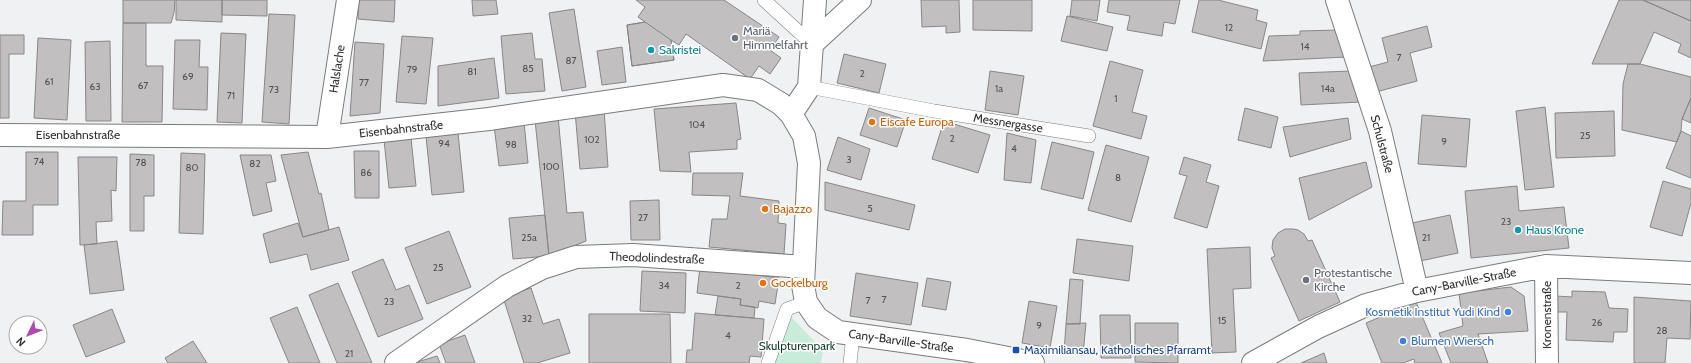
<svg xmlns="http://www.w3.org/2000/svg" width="1691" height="363" viewBox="0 0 1691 363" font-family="Cabin,sans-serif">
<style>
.green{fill:#c8ecd9}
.building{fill:#c1bfc0;stroke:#888687}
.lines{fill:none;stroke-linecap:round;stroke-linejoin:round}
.service-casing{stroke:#7a7b7b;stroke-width:14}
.minor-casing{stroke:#7a7b7b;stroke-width:24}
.service{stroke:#fff;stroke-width:13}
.minor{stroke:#fff;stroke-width:22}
.worship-dot{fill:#6b7280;stroke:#fefeff;stroke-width:1.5}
.culture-dot{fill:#0f9aa8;stroke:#fefeff;stroke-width:1.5}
.food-dot{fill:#e8710a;stroke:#fefeff;stroke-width:1.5}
.shop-dot{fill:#3f7fe0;stroke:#fefeff;stroke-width:1.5}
.transit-dot{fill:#1a4fb4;stroke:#fefeff;stroke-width:1.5}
.labels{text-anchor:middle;stroke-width:3;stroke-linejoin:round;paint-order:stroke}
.number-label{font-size:10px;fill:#545353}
.worship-label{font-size:12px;fill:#5b616d;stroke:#fefeff;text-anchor:start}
.culture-label{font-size:12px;fill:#0d838f;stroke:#fefeff;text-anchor:start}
.street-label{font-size:12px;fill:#2f2f2f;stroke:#fefeff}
.food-label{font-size:12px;fill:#c56008;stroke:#fefeff;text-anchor:start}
.shop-label{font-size:12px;fill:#366cbe;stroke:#fefeff;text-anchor:end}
.park-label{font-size:12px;fill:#143c2a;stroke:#fefeff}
.transit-label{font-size:12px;fill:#164399;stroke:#fefeff;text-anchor:start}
</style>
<rect width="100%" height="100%" fill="#f0f1f2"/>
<path class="green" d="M791,317L823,350L821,363H773Z"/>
<path class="building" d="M123,0H175L174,13L171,23H123Z
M176,0H222V22L176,20Z
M222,0H267V16L222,15Z
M359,0H395L394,22L358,19Z
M472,0H496L498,14L473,16Z
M636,0H724L779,37L770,50L781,58L770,74L759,66L750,79L686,34L679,45L671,40L674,60L632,66L627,25L645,22L638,17L645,7Z
M921,0H959L960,32L946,33V26L922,27Z
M973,0H1032V31L973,30Z
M1072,0H1100L1097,21L1070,16Z
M1109,0H1180L1175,24L1164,22L1162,36L1127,30L1130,16L1107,12Z
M1199,0H1218L1258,10L1256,20L1267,23L1261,49L1192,32Z
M1619,0H1643L1691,21V58L1678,52L1681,44L1654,32L1640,64H1592Z
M1643,0H1691V21Z
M574,9L586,87L562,91L549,13Z
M269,14L295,15L289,124L262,122Z
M1067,16L1113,27L1107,51L1061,41Z
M645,22L671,40L674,60L632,66L627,25Z
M123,23H146V66H163L162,122H122Z
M1427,26L1432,47L1410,53L1417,81L1376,92L1369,67L1388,62L1382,38Z
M1339,30L1347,57L1263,61L1269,36L1300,35V31Z
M221,33L246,34L242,123L217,122Z
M532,33L535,59H542L545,91L506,94L501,36Z
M0,35H24V54H9V118H0Z
M402,36L433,38L426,104L396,102Z
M38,38L71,40L67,120L34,118Z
M175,40H200L199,67H208L207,110L173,109Z
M110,41L111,121H86L85,42Z
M355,42L384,44L380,113L350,116Z
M622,47L626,82L602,85L597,51Z
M844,54L886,64L879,93L837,83Z
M494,58L499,98L438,106V66Z
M1110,61L1143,70L1132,112L1147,116L1141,139L1093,126Z
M1628,64H1640L1691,77V98L1682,119L1681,131L1677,142L1622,130L1623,84Z
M990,71L1024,76L1018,115L985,110Z
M1351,71L1360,102L1301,105L1299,73Z
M1691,98V123L1682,119Z
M736,103L741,139L737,140V149L689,152L691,172L660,171L654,109Z
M1545,107L1554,187L1525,190L1516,111Z
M869,108L906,120L897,147L860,135Z
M1245,108L1278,117L1271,148L1238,140Z
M604,109L608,167L580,169L575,111Z
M1614,111L1615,156L1556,158L1555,113Z
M1422,115L1470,119L1466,167L1418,164Z
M558,116L567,213L583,212L586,241L549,256L535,120Z
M1348,118L1351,139L1290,157L1283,127Z
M944,121L990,135L978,173L932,159Z
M524,122L528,163L499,166L494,125Z
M1681,131L1691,136V178L1666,168Z
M458,133L464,192L432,195L426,136Z
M1007,133L1036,140L1031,183L1004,180Z
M838,137L870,149L861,180L827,170Z
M411,138L416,186L389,188L384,140Z
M1052,142L1094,152L1083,199L1041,189Z
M1106,145L1149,157L1131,222L1088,210Z
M354,151H379V198H355Z
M26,152H58V205H33V235H2L3,201H26Z
M308,152L319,194L321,193L329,230L303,237L281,155Z
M181,153L205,154L203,234L179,233Z
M130,154L154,155V196H144V231H130Z
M240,155H271L276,181L266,183L272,211L253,216Z
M78,157H117L116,191L111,190L112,221L96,222L97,244L80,245Z
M1184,157L1211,165L1206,182L1219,186L1207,228L1174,218L1187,176L1179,174Z
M1366,162L1372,187L1309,220L1299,178Z
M693,173H743L740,196L779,201L778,223L786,224L784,254L709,247L712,219H727L730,196L692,195Z
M1663,181L1691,189V203L1682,236L1650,227Z
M825,182L915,205L909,230L825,210Z
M1517,186L1519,211L1564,207L1569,248L1471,258L1465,191Z
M659,200L660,240H631L630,201Z
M545,215L549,256L513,259L509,218Z
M1450,215L1458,253L1420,261L1412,223Z
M298,223L303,237L339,227L349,260L311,270L307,254L270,263L263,234Z
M1285,229H1293L1298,230L1304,234L1308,241L1312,240L1340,302L1299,321L1271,258L1275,256L1272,248L1273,240L1278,233Z
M449,231L471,287L427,304L405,248Z
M1077,239L1133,246L1129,281L1073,273Z
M117,241L124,290L90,294L84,245Z
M1250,247L1251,288L1233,289L1236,352L1212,353L1207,249Z
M383,259L396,290L409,285L423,319L378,337L352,272Z
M700,267L779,278L775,304L759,301L758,308L740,305L741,299L697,293Z
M642,271L686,273L685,313L640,311Z
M856,273L918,283L911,325L850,316Z
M927,278L951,282L946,310L922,306Z
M1070,279L1083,280L1080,324H1066Z
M338,283L372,363H337L309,295Z
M1511,287L1524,296L1528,331L1478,334L1488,363H1451L1439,333L1463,326L1459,293Z
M531,288L543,324L559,319L570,353L537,363H524L503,297Z
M1572,291L1605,292L1609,308L1628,309L1627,332H1614L1613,342L1566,340L1567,312H1556V296L1572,297Z
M718,296L741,299L740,305L755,307L754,318L715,315Z
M1634,297L1691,301L1690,339L1667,338L1665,363H1634Z
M1029,301L1057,306L1050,348L1022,343Z
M1416,302L1442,363H1415L1414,359L1403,363H1382L1366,323Z
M297,307L320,363H289L270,318Z
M112,309L125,342L86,357L73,325Z
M695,313L764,319L761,357L750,356L749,363H686L687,350H692Z
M589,314H670L671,363H589Z
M1100,315H1130L1131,358H1101Z
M1086,323L1083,355L1064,353L1066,324Z
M1135,323H1178V363L1135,362Z
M465,335L475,363H446L439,344Z
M193,341L207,363H168L165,358Z
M1324,353L1327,363H1301Z
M437,356L440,363H414Z"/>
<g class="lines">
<g class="service-casing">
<path id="service" d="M764,0L812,44
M809,87L934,111L1089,136
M768,363L787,309L806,302
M850,363L853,335"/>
</g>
<g class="minor-casing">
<path id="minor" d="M1337,0L1380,131L1417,291
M812,44L860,0
M791,114L809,87L815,0
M0,135L327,137L489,119L723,85L758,90L781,104L791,114L804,136L809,163L803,285L806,302L817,318L838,332L967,350L1033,363
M327,137L348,0
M1546,266L1547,363
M396,363L507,286L542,268L576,257L633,255L804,267
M1253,363L1318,327L1366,305L1417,291L1546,266L1691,273"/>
</g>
<use href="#service" class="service"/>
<use href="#minor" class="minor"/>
</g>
<g class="worship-dot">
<circle cx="735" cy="38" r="4"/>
<circle cx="1306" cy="280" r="4"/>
</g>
<g class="culture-dot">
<circle cx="651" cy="50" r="4"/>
<circle cx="1518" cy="230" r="4"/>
</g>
<g class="food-dot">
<circle cx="872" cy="122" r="4"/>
<circle cx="765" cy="209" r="4"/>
<circle cx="763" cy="283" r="4"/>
</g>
<g class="shop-dot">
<circle cx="1508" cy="312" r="4"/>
<circle cx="1403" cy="341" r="4"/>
</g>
<rect class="transit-dot" x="1012" y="346" width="8" height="8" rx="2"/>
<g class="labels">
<g class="number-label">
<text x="1229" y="31">12</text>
<text x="1305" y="50">14</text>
<text x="1399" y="61">7</text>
<text x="571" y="64">87</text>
<text x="528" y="72">85</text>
<text x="412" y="73">79</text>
<text x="472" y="75">81</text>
<text x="862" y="77">2</text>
<text x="188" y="80">69</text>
<text x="49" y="85">61</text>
<text x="364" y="86">77</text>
<text x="143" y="89">67</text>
<text x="95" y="90">63</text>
<text x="999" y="92">1a</text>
<text x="1328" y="92">14a</text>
<text x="274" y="93">73</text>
<text x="231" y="99">71</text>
<text x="1116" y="102">1</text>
<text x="697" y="128">104</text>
<text x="1585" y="139">25</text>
<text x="952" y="142">2</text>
<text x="592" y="143">102</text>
<text x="1444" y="145">9</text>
<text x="444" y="147">94</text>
<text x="511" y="148">98</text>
<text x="1014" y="152">4</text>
<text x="849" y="163">3</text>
<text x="39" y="165">74</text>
<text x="141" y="166">78</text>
<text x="255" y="167">82</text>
<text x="551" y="170">100</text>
<text x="192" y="171">80</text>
<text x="366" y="176">86</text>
<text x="1118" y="181">8</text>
<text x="870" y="212">5</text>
<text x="643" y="221">27</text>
<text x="1506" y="225">23</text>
<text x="529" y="241">25a</text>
<text x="1426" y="241">21</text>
<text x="438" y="271">25</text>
<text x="664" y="289">34</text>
<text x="738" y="289">2</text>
<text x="884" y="303">7</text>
<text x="868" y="304">7</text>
<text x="389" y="305">23</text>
<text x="527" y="322">32</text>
<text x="1222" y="324">15</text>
<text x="1597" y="326">26</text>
<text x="1039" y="329">9</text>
<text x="1662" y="334">28</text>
<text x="728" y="339">4</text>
<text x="349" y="357">21</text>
</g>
<g class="worship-label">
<text x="743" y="35">Mariä<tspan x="743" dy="14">Himmelfahrt</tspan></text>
<text x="1314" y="277">Protestantische<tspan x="1314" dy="14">Kirche</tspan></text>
</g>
<g class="culture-label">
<text x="659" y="54">Sakristei</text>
<text x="1526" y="234">Haus Krone</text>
</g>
<g class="street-label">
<text transform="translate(337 69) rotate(-81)" y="4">Halslache</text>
<text transform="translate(1008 123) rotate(9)" y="4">Messnergasse</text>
<text transform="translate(401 129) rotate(-6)" y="4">Eisenbahnstraße</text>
<text x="78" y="139">Eisenbahnstraße</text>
<text transform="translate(1382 144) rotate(75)" y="4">Schulstraße</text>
<text transform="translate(657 258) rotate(2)" y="4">Theodolindestraße</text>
<text transform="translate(1464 282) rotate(-11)" y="4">Cany-Barville-Straße</text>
<text transform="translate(1547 315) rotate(-90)" y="4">Kronenstraße</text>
<text transform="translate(901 341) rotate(8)" y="4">Cany-Barville-Straße</text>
</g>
<g class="food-label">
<text x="880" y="126">Eiscafe Europa</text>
<text x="773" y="213">Bajazzo</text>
<text x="771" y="287">Gockelburg</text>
</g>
<g class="shop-label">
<text x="1500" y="316">Kosmetik Institut Yudi Kind</text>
<text x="1411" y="345" text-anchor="start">Blumen Wiersch</text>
</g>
<g class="park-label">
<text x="797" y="350">Skulpturenpark</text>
</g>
<g class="transit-label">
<text x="1024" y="354">Maximiliansau, Katholisches Pfarramt</text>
</g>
</g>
<g transform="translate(28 335) rotate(227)"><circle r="19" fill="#fefeff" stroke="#ababac"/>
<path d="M0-3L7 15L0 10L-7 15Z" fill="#ae4bb1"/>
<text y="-6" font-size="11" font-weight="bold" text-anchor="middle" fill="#2f2f2f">N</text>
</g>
</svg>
